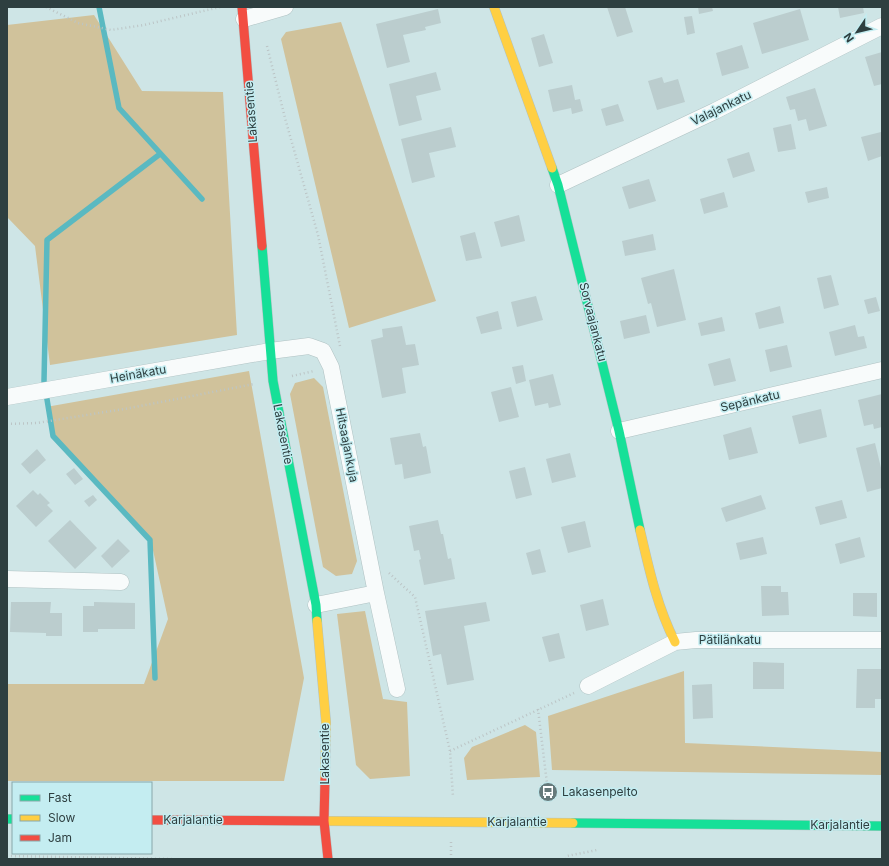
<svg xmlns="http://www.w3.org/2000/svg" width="889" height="866" viewBox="0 0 889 866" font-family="Inter,sans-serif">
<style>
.forest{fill:#d0c29b}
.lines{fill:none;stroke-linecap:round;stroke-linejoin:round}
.stream{stroke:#5ab9c1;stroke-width:5.5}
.building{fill:#bbcdce}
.street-casing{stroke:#b0c2c3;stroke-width:17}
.fast-casing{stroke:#b0c2c3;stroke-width:10}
.slow-casing{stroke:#b0c2c3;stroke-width:10}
.jam-casing{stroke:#b0c2c3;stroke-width:10}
.path{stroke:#bcc5c6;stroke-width:2.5;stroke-dasharray:1 3;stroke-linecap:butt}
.street{stroke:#f8fbfb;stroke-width:16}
.fast{stroke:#16e098;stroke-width:9}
.slow{stroke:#ffcf43;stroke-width:9}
.jam{stroke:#f24e42;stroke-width:9}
.labels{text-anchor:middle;stroke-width:3;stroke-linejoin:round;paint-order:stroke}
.street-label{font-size:12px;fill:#2e3f40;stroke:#c4edf1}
.poi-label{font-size:12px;fill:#2e3f40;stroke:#c4edf1;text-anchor:start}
</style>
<rect width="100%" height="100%" fill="#cee5e6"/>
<path class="forest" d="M94,15L142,91L223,92L237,335L50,365L35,246L7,217V25Z
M341,22L436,301L349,328L281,39L286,32Z
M249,371L304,678L284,781H7V684H144L168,619L151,541L64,451L51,428L46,407Z
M314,378L323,387L357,561L352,574L336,576L323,567L290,394L295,383Z
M365,611L383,699L407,702L410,776L370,779L356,765L337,614Z
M684,671L685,743L882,752V775L552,770L548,716Z
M525,725L536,732L540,777L467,780L464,758L472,747Z"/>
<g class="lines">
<path class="stream" d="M99,7L119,108L202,199
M155,678L150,540L53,436L44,381L47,240L160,154"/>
</g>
<path class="building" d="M607,7H625L633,32L617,37Z
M698,7H712L713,11L699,14Z
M838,7H863L864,13L840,18Z
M438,9L441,23L425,27L426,30L403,35L410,62L387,68L376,24Z
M800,9L809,40L762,54L753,23Z
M692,16L695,33L687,35L684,17Z
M544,34L553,63L539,67L531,38Z
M742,45L749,68L722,76L716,53Z
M882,52V84L874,86L865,57Z
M436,72L441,90L416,96L422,120L399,126L389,84Z
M662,77L664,83L678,79L685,102L657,110L648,81Z
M572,85L575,100L580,99L583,111L572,114L571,108L553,112L548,90Z
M815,88L827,126L809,131L806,119L798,121L795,109L790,110L786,97Z
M618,104L624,121L606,126L601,109Z
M791,124L796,149L778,152L773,128Z
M451,127L456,147L429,153L435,177L412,183L401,139Z
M881,132L882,156L868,161L861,137Z
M749,152L755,171L733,178L727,159Z
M649,179L656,201L629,209L622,187Z
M827,187L829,198L808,203L805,192Z
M724,192L728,207L704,214L700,199Z
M519,215L525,241L501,247L494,222Z
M475,232L482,258L466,261L460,236Z
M653,234L656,250L625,256L622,241Z
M674,269L686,320L657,327L651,303L648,304L641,278Z
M831,275L839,305L824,309L817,278Z
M536,296L543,320L517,327L511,302Z
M876,297L880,311L868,314L864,300Z
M780,306L784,323L759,329L755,313Z
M498,311L502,329L481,334L476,317Z
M646,315L650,333L624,339L620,321Z
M722,317L725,331L701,336L698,323Z
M855,325L858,337L864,336L867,348L835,356L829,332Z
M402,326L406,345L415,344L419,365L402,368L406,393L382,398L371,340L383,337L382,329Z
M787,345L792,367L770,372L765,350Z
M730,358L736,381L714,386L708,364Z
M523,365L526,381L516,384L512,367Z
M553,374L561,405L549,408L548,403L535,406L529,380Z
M511,387L519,417L499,422L491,392Z
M882,394V427L874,429L873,424L864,426L858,400Z
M821,409L827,437L799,444L792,416Z
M751,427L758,453L729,460L723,435Z
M420,433L423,447L426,446L431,473L404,479L402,464L395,465L390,438Z
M875,443L882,472V488L867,492L856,448Z
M37,449L46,460L30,474L21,464Z
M570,453L576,477L552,483L546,459Z
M525,467L532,495L516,499L509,471Z
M74,468L83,479L75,485L66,474Z
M33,490L38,495L40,493L50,503L47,505L53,511L36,527L16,506Z
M93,495L97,500L89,507L84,501Z
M761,495L766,509L726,522L721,508Z
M842,500L847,518L820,525L815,507Z
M70,520L97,548L75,569L48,541Z
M438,520L441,534H443L448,559L451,558L455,579L424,585L419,560L421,559L419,550L414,551L409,526Z
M585,521L591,547L568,553L561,527Z
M763,537L767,554L740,560L736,543Z
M860,537L865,557L840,564L835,544Z
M118,539L130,551L112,568L101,556Z
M540,549L546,572L532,575L526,553Z
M761,586H781V592H788L789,615L762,616Z
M853,593H877V617L853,616Z
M603,599L609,625L586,631L580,605Z
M11,602H51L50,613H62V636H46V633L10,632Z
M94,602L135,603V629H98V632H83V606H94Z
M486,602L490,621L464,626L474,680L447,685L441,654L433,656L425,611Z
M559,633L565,658L549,662L542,637Z
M753,662L784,663V689H753Z
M857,669H882V699H875V708H856Z
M712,684L713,718L693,719L692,685Z"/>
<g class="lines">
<g class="street-casing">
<path id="street" d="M244,19L285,7
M558,185L715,111L882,26
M7,397L270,351L309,346L323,351L331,367L376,593L316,605
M619,431L882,370
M7,579L121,582
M376,593L397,689
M588,686L675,642L696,640H882"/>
</g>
<g class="fast-casing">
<path id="fast" d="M552,168L558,185L619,431L640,530
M262,246L273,381L316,605L317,621
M7,819H13
M573,823L882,826"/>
</g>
<g class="slow-casing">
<path id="slow" d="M494,7L552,168
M640,530C649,569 657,606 675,642
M317,621L326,722L325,779
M323,821L573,823"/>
</g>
<g class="jam-casing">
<path id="jam" d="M242,7L262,246
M325,779L324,821L328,859
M151,820L323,821"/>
</g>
<path class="path" d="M46,7L78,23L111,30L144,25L220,7
M267,46L285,118L318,235L340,346
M292,376L314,371
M7,424L37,423L130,408L254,384
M389,573L415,597L450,751L453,797
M538,709L548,792
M450,751L574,693
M7,856L174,859
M451,859V842
M566,859L567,856L597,850"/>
<use href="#street" class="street"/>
<use href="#fast" class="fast"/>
<use href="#slow" class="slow"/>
<use href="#jam" class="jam"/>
</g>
<defs>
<g id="bus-disc" transform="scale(1)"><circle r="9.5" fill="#66797a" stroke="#c4edf1"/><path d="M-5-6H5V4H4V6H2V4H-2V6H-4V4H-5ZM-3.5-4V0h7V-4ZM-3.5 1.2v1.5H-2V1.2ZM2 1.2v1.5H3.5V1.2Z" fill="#fff"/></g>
</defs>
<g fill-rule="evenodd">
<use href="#bus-disc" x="548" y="792"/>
</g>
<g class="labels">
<g class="street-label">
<text transform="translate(721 108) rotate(-26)" y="4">Valajankatu</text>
<text transform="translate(251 112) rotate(-94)" y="4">Lakasentie</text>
<text transform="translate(593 322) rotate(76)" y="4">Sorvaajankatu</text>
<text transform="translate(138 374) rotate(-10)" y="4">Heinäkatu</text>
<text transform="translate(750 401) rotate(-13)" y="4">Sepänkatu</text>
<text transform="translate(283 434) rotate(79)" y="4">Lakasentie</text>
<text transform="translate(347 445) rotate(79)" y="4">Hitsaajankuja</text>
<text x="730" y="644">Pätilänkatu</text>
<text transform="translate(325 754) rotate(-90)" y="4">Lakasentie</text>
<text x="193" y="824">Karjalantie</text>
<text x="517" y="826">Karjalantie</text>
<text x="840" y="829">Karjalantie</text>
</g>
<g class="poi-label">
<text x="562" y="796">Lakasenpelto</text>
</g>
</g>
<rect width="889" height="866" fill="none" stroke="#2e3f40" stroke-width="16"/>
<rect x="12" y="782" width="140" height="72" fill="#c4edf1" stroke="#88a7aa"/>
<rect x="20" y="795" width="20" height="6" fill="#16e098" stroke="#88a7aa"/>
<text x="48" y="802" font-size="12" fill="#2e3f40">Fast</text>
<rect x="20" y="815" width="20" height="6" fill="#ffcf43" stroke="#88a7aa"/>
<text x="48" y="822" font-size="12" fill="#2e3f40">Slow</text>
<rect x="20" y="835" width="20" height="6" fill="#f24e42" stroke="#88a7aa"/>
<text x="48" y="842" font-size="12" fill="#2e3f40">Jam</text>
<g transform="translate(857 32) rotate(235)" stroke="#c4edf1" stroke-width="3" paint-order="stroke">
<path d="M0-3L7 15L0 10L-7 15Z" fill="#2e3f40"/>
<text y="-6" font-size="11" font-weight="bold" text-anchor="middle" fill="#2e3f40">N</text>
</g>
</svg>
